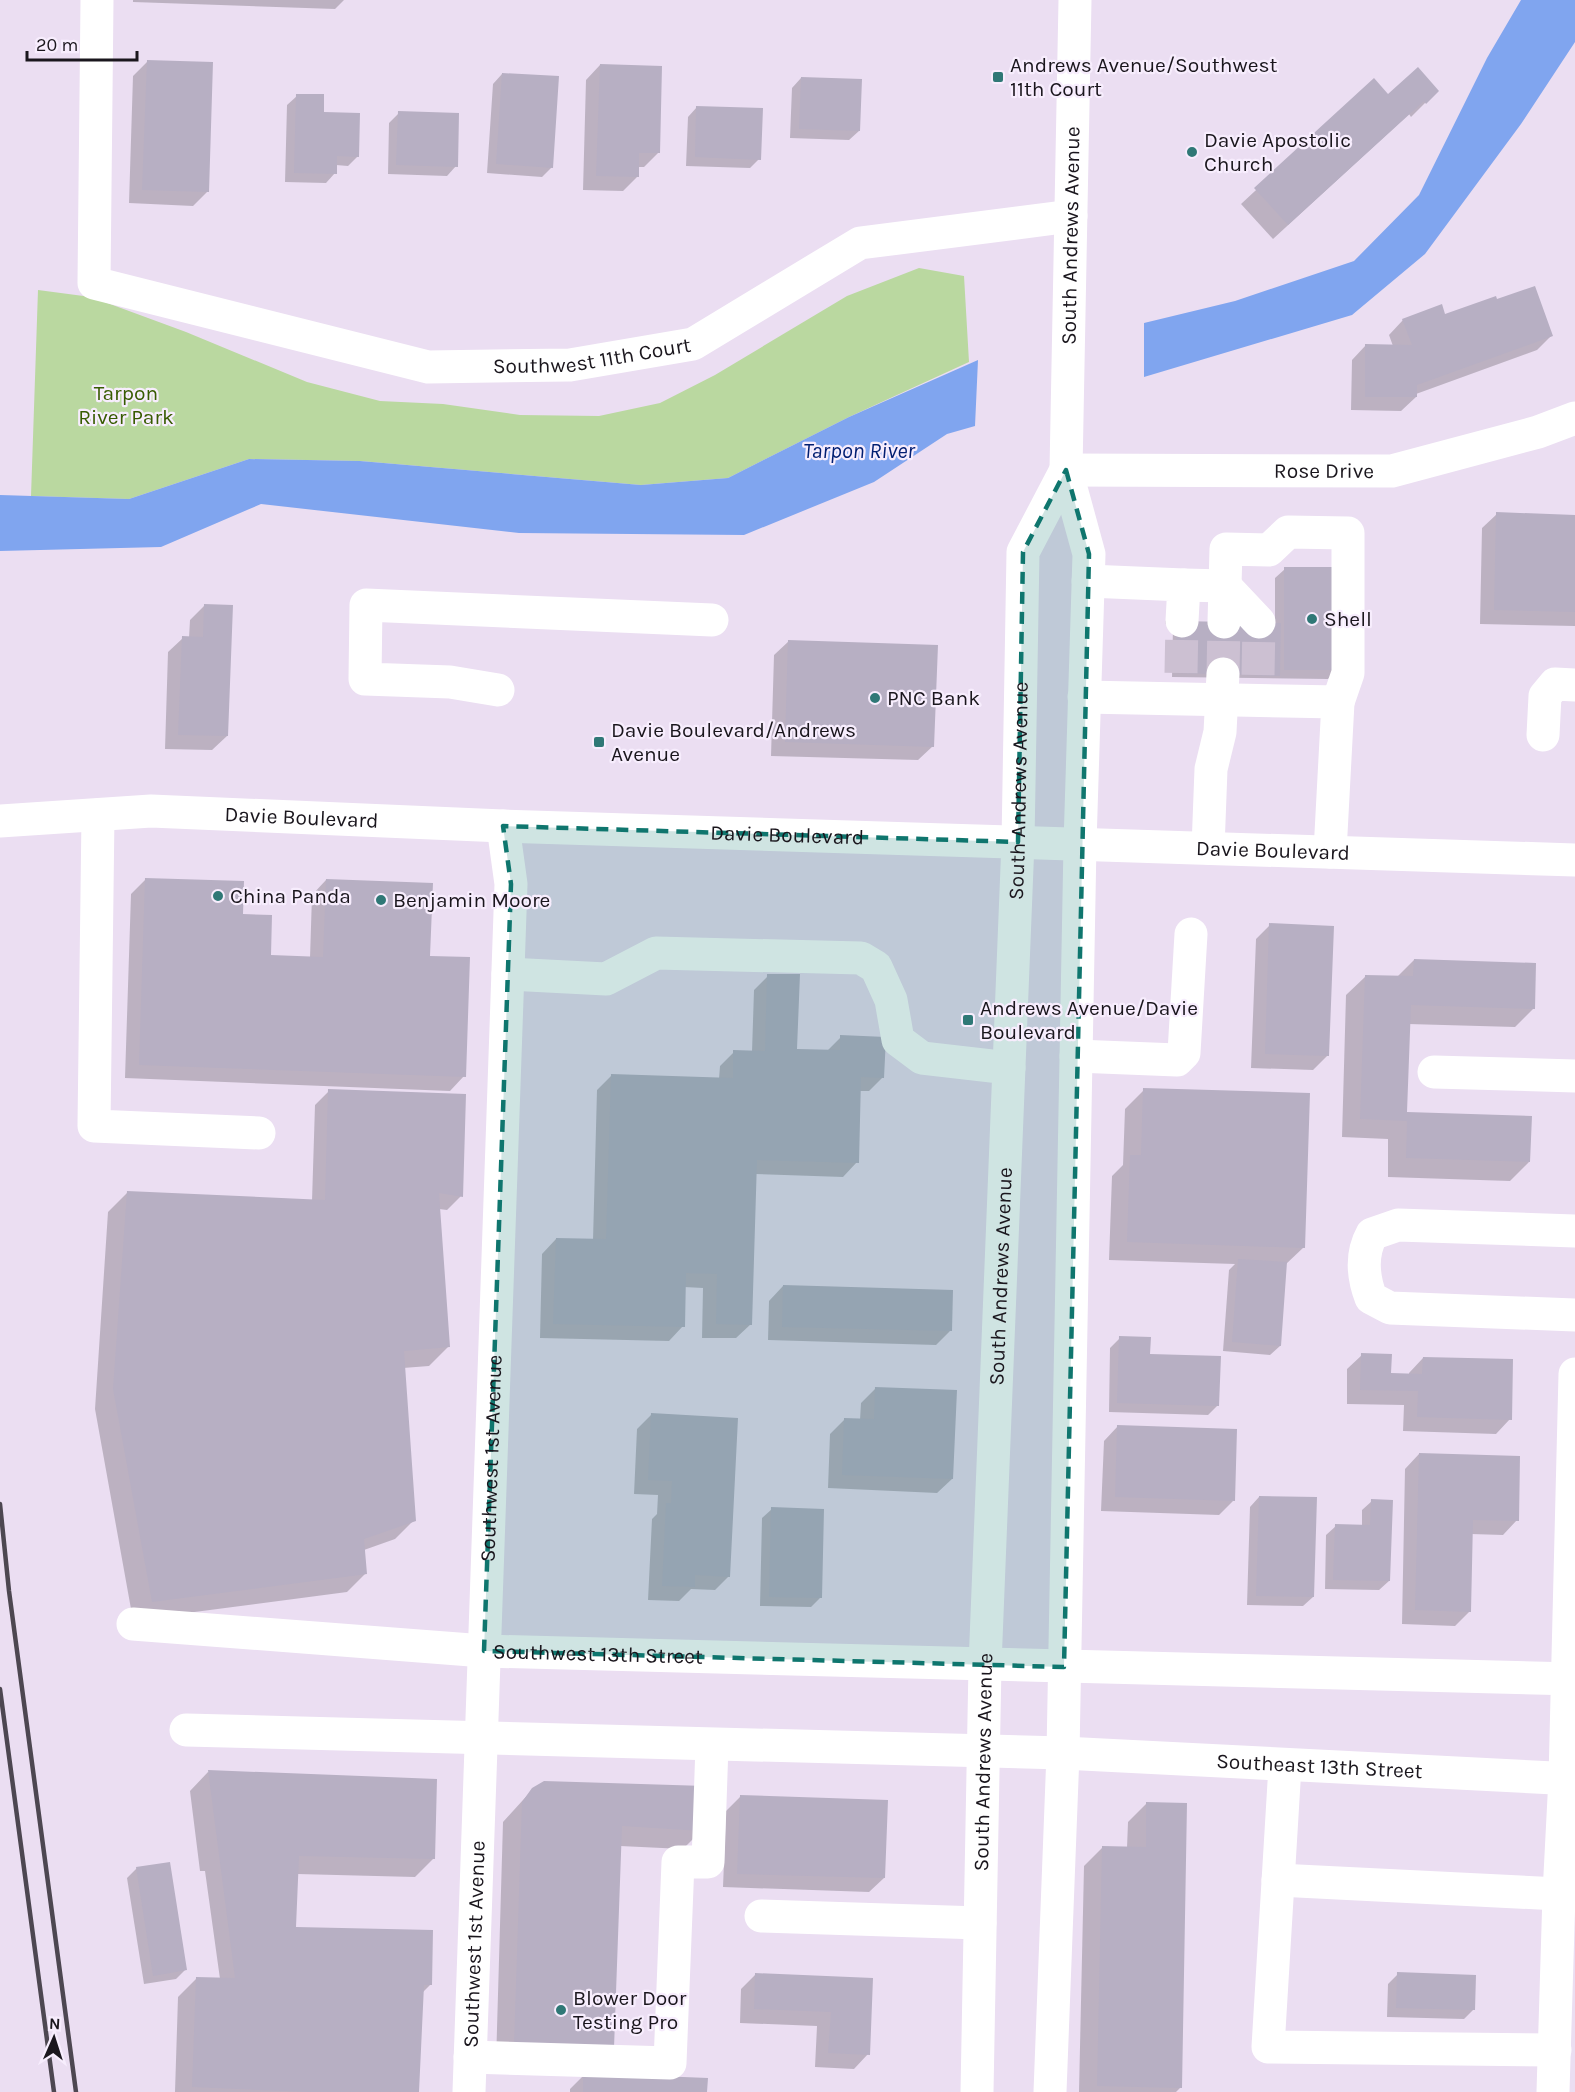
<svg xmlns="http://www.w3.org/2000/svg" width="1575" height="2092" viewBox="0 0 1575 2092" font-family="Karla,sans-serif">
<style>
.green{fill:#bad8a0}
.water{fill:#80a5ef}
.shadow{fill:#0003}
.building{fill:#b7afc3}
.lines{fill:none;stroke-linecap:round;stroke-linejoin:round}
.minor-tunnel{stroke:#ccc0d2;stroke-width:33;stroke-dasharray:33 16;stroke-linecap:butt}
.minor{stroke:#fff;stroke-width:33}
.major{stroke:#fff;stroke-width:33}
.rail{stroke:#4d4751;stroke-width:4.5}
.marked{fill:#0f766e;fill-opacity:0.2;stroke:#0f766e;stroke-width:4.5;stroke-dasharray:12 8;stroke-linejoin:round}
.poi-dot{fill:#2f7876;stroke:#f7edfd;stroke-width:2}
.labels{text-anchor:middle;stroke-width:4.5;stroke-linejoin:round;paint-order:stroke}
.poi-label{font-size:21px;fill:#1a161d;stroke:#f7edfd;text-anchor:start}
.street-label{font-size:21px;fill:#1a161d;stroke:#f7edfd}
.park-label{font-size:21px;fill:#375b01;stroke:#f7edfd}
.water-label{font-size:22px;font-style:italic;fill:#011e71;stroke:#f7edfd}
</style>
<rect width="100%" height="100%" fill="#ebdef2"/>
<path class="green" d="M919,268L964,276L969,362L849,417L728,478L641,485L360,461L249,459L129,499L31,496L38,290L91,297L186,332L307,382L380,401L443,404L520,415L599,416L660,403L715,375L847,296Z"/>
<path class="water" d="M1521,0H1575V42L1521,124L1425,254L1352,315L1144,377V323L1235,301L1354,261L1419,195L1487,58Z
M978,360L975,426L947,434L874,482L744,535L519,533L261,504L161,547L0,551V495L129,499L249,459L360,461L641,485L728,478L849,417Z"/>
<path class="shadow" d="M133,0H344L335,9L133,2Z
M147,62L208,191L193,206L129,203L133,76Z
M600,65L659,152L644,167H637V177L623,191L583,190L586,80Z
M502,74L552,167L542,177L487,173L493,84Z
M801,78L859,131L849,140L790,138L792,88Z
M1374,81L1388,96L1437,91L1411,117L1409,114L1273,239L1241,204Z
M297,96L322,113L358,156L348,166L336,165L335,173L326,183L285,182L287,105Z
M697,107L759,159L750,168L686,166L688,117Z
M399,113L456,166L447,176L388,174L389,123Z
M1496,301L1552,335L1537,350L1416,394V397L1401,411L1351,410L1352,360L1366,345L1393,346L1389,335L1403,320L1444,316Z
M1497,514L1575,516V626L1480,624L1482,528Z
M1285,569L1337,670L1328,679L1172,677L1173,626L1275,624V578Z
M204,606L227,736L212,750L165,749L168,652L183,638H189L190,620Z
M789,641L933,746L918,760L771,756L774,655Z
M146,879L241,916L270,957L310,958L312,895L326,880L428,957L464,1076L450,1091L125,1078L131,894Z
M1270,925L1328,1055L1313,1070L1251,1068L1256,939Z
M1414,960L1534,1008L1515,1027L1408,1024L1406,1113L1529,1162L1510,1181L1388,1177V1139L1342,1137L1346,995L1365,977H1397Z
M768,976L796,1050L827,1051L841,1037L883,1077L869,1091H859L857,1162L843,1177L755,1174L751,1324L736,1338H702L703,1288L684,1287L683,1326L669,1341L540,1338L542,1254L556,1239L593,1240L597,1090L611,1076L719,1079L720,1066L734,1052H752L754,990Z
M1144,1090L1304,1247L1285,1265L1280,1346L1270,1355L1223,1351L1229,1270L1235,1264L1109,1260L1112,1176L1123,1165L1125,1109Z
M329,1091L461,1196L447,1210L439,1209L448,1347L429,1366L403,1368L414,1520L395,1539L364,1550L366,1573L347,1592L133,1620L95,1409L108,1212L127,1193L312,1201L315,1105Z
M783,1286L950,1331L936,1345L768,1340L769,1301Z
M1120,1338L1148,1356L1218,1405L1208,1415L1109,1412L1110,1348Z
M1362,1355L1390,1375H1409V1373L1423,1358L1510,1419L1496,1434L1403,1431L1404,1405L1347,1404V1369Z
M875,1389L952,1479L937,1493L828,1488L830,1434L845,1419L860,1420L861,1403Z
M651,1415L729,1576L715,1590L691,1589L679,1601L648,1600L652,1519L657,1514L658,1495L634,1494L637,1429Z
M1118,1426L1233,1501L1219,1515L1101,1511L1104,1441Z
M1419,1454L1517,1520L1503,1535L1471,1534L1470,1611L1455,1626L1402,1624L1405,1469Z
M1259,1497L1313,1597L1303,1606L1247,1605L1250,1507Z
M1372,1501L1389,1581L1379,1590L1325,1589L1326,1535L1336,1526H1362V1510Z
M772,1509L820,1598L811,1607L760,1606L762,1518Z
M208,1772L434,1858L415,1877L297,1874L294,1928L431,1984L422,1993L417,2092H175L178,1997L197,1978L220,1979L205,1871H200L190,1791Z
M533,1789L702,1830L683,1849L620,1846L613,2047L496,2063L503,1822Z
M740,1797L884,1878L869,1892L723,1887L726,1811Z
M1147,1803L1180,2088L1176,2092H1079L1084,1866L1103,1847L1127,1848L1128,1822Z
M137,1868L185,1970L176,1979L144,1984L127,1878Z
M756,1974L872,1979L868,2054L854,2069L815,2067L817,2026L740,2023L741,1989Z
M1398,1974L1474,2009L1464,2019L1387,2017L1388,1984Z
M584,2075L706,2092H570V2089Z"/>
<path class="building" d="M147,60L213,62L209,192L142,190Z
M600,64L662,66L660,153H639V177L596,176Z
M1418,67L1439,91L1426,104L1424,101L1288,225L1254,188L1374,78L1388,94Z
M502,73L559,76L553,168L496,164Z
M801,77L862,79L860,131L799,129Z
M296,94H324V112L360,113L359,157L337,156V174L294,173Z
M696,106L763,108L761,160L695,157Z
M398,111L459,113L458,167L396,165Z
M1535,286L1553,336L1417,385V397H1365V344L1412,345L1402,319L1442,304L1445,314L1496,296L1497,299Z
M1496,512L1575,515V612L1494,610Z
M1284,567H1339V670H1284Z
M204,604L233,605L228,736L178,735L182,636L203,637Z
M1177,621L1281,623L1280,676L1175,673Z
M788,640L938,645L934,747L785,742Z
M145,878L244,881L243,914L272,915L271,955L323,957L326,879L433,883L430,956L470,957L466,1077L139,1065Z
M1269,923L1334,926L1329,1056L1265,1054Z
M1414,959L1536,963L1535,1009L1411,1005L1407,1112L1532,1116L1530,1162L1406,1158L1407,1121L1360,1119L1365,975L1413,976Z
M767,974H800L797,1049L840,1050V1035L886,1037L884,1078L861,1077L859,1163L757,1160L752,1325L716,1324L717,1274L686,1273L685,1327L553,1324L556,1238L606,1239L611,1074L733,1078V1050L765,1051Z
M1143,1088L1310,1093L1305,1248L1127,1242L1130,1155H1141Z
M328,1089L466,1094L463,1197L439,1193L450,1347L404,1351L416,1521L364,1539L367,1574L152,1602L113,1389L127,1191L325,1200Z
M1238,1259L1287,1262L1281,1346L1232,1342Z
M783,1285L953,1290L952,1331L782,1327Z
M1119,1336L1151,1337L1150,1354L1221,1356L1219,1406L1117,1403Z
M1361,1353L1392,1354L1391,1373L1422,1374L1423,1357L1513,1359L1512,1420L1417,1417L1418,1391L1360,1390Z
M875,1387L957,1390L953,1479L842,1475L844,1418L874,1419Z
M651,1413L738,1418L730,1577L695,1575V1587L662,1586L666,1503H671L672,1481L648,1480Z
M1117,1425L1237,1429L1235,1501L1115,1497Z
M1419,1453L1520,1456L1519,1521L1473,1520L1471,1612L1415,1610Z
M1259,1496L1317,1497L1314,1597L1256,1596Z
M1371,1499L1393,1500L1390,1581L1333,1580L1335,1524L1370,1525Z
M771,1507L824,1509L822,1598L769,1597Z
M208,1770L437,1779L435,1859L299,1856L296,1927L433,1930L432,1985H424L419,2092H309L192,2087L196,1977L235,1978Z
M544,1781L705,1786L703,1831L622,1826L614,2048L514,2045L522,1802L532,1788Z
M740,1795L888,1800L885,1878L737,1874Z
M1146,1802L1187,1803L1182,2088L1097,2086L1102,1846L1146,1847Z
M170,1862L187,1970L153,1976L136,1867Z
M1397,1972L1476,1975L1475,2010L1396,2008Z
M755,1973L873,1978L870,2055L828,2053L831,2012L754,2009Z
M583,2073L708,2078L707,2092H583Z"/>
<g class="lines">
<path class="minor-tunnel" d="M1181,673L1182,621
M1223,674L1224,622
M1258,675L1259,622"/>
<g class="minor">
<path id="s1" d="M97,0L94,283L428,367L570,365L693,344L860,243L1071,216"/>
<path id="s2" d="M1066,470L1392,471L1538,432L1575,418"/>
<path d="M1088,581L1184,585L1182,621"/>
<path d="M1184,585L1225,586L1226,549L1269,550L1288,532L1348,533V673L1338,702"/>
<path d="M1224,622L1225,586L1259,622"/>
<path d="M498,690L450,682L365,679L366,605L712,620"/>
<path d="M1084,697L1338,702L1330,852"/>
<path d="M1543,735L1545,696L1555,684L1575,685"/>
<path d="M98,815L94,1126L259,1133"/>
<path d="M1208,848L1211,769L1220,732L1223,674"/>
<path d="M508,974L606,979L656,953L861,958L876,967L891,1000L898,1040L922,1058L1009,1068"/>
<path d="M1076,1056L1177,1060L1184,1053L1191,934"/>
<path d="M1434,1072L1575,1076"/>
<path d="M1575,1231L1398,1225L1372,1234C1361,1254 1363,1277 1371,1298L1390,1308L1575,1315"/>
<path id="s3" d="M133,1624L484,1651L1575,1679"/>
<path id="s4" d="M186,1730L1063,1753L1575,1779"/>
<path d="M1285,1766L1268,2047L1555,2050"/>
<path d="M1278,1880L1559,1894"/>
<path d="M761,1916L980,1923"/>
<path d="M470,2057L670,2063L678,1862H708L712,1745"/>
<path id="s5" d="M469,2092L511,884L503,826"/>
<path d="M1553,2092L1559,1894L1565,1778L1575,1374"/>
</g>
<g class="major">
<path id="s6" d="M0,821L151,811L503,826L1575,860"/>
<path id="s7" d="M977,2092L985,1665L1018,842L1023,552L1066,470"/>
<path id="s8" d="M1050,2092L1063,1753L1080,844L1089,554L1066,470L1075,0"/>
</g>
<path class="rail" d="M0,1504L9,1591L76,2092
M0,1689L54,2092"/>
</g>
<path class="marked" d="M1066,470L1089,554L1064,1667L484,1651L511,884L503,826L1018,842L1023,552Z"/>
<g class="poi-dot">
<rect x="992" y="71" width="12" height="12" rx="3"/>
<circle cx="1192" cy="152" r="6"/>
<circle cx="1312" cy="619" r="6"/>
<circle cx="875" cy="698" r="6"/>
<rect x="593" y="736" width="12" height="12" rx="3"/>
<circle cx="218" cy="896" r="6"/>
<circle cx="381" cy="900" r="6"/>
<rect x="962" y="1014" width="12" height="12" rx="3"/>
<circle cx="561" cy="2010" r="6"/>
</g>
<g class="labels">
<g class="poi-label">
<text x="1010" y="72">Andrews Avenue/Southwest<tspan x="1010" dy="24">11th Court</tspan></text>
<text x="1204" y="147">Davie Apostolic<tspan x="1204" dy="24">Church</tspan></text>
<text x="1324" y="626">Shell</text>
<text x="887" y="705">PNC Bank</text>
<text x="611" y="737">Davie Boulevard/Andrews<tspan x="611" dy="24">Avenue</tspan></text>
<text x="230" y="903">China Panda</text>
<text x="393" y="907">Benjamin Moore</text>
<text x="980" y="1015">Andrews Avenue/Davie<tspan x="980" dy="24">Boulevard</tspan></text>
<text x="573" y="2005">Blower Door<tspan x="573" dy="24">Testing Pro</tspan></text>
</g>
<g class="street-label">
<text dy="7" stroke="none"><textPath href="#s8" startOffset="1860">South Andrews Avenue</textPath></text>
<text dy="7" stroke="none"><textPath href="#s1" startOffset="792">Southwest 11th Court</textPath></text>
<text dy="7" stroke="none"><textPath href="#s2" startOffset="258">Rose Drive</textPath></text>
<text dy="7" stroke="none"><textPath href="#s7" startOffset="1302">South Andrews Avenue</textPath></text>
<text dy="7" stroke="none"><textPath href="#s6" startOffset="302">Davie Boulevard</textPath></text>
<text dy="7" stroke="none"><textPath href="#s6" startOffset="788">Davie Boulevard</textPath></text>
<text dy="7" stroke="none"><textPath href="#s6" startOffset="1274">Davie Boulevard</textPath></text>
<text dy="7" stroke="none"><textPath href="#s7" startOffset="816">South Andrews Avenue</textPath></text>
<text dy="7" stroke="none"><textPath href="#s5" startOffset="634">Southwest 1st Avenue</textPath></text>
<text dy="7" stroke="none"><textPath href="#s3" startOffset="466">Southwest 13th Street</textPath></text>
<text dy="7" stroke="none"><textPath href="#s7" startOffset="330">South Andrews Avenue</textPath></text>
<text dy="7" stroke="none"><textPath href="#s4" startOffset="1134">Southeast 13th Street</textPath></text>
<text dy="7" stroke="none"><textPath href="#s5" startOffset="148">Southwest 1st Avenue</textPath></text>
</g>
<g class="park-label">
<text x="126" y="400">Tarpon<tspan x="126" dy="24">River Park</tspan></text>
</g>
<g class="water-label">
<text x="859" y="458">Tarpon River</text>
</g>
</g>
<g transform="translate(54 2038) rotate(3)" stroke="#f7edfd" stroke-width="4.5" paint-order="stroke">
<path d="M0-4.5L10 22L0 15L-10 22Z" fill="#1a161d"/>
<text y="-9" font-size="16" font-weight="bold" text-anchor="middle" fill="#1a161d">N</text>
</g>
<path d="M27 51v9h110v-9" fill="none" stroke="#1a161d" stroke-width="3"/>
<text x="36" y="51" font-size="18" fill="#1a161d" stroke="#f7edfd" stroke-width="4.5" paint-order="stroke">20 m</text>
</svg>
